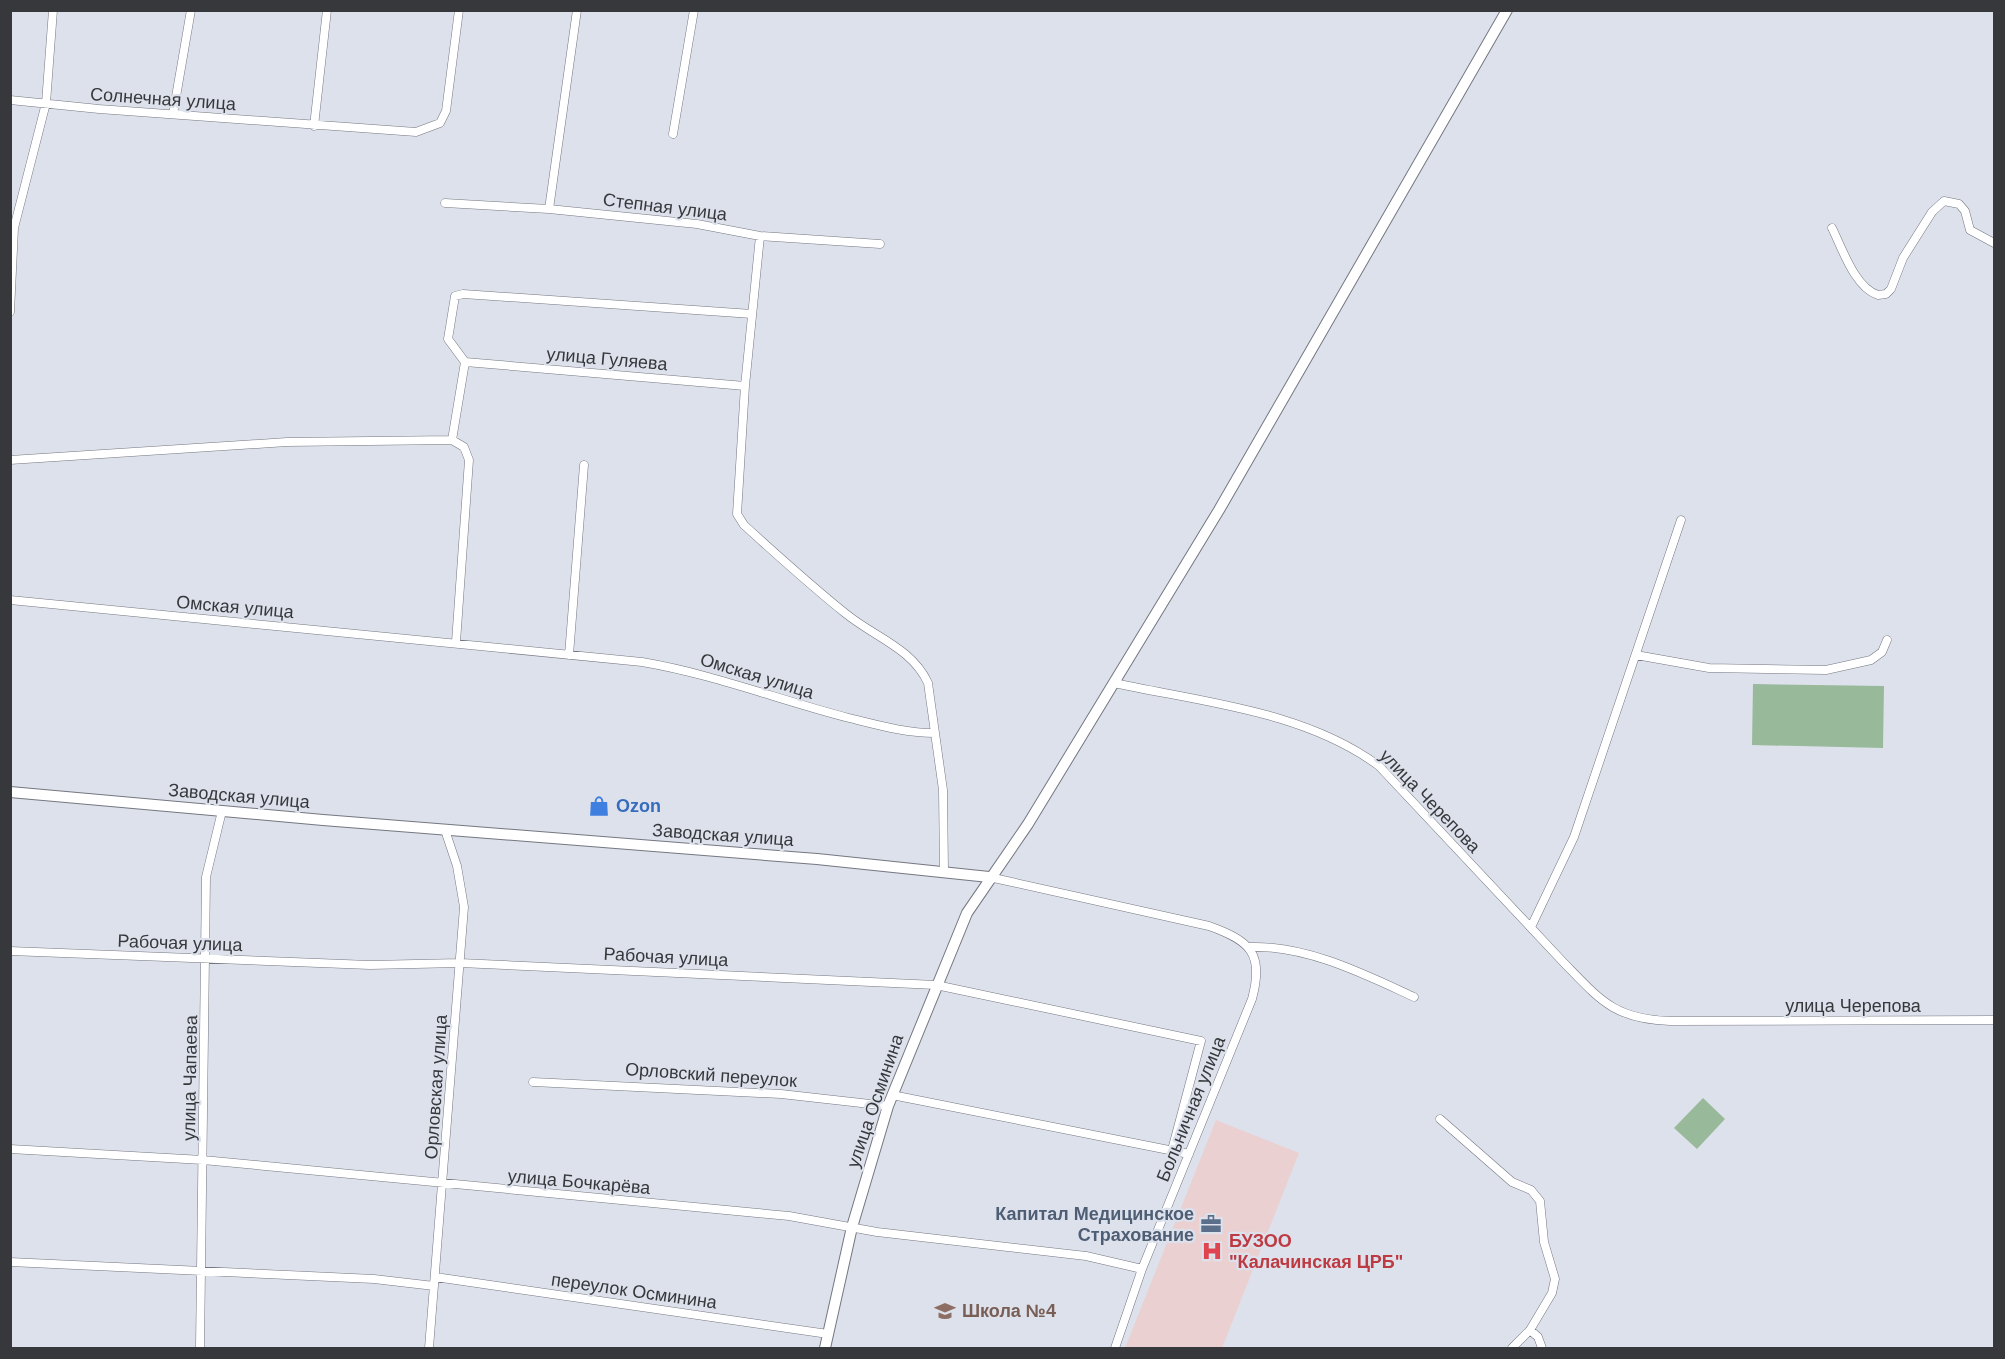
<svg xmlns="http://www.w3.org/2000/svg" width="2005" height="1359" viewBox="0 0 2005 1359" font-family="Arial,sans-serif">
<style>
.medical{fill:#ebd0d1}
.green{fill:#98b99a}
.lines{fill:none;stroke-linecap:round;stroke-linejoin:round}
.street-casing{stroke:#747780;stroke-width:9}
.secondary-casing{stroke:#747780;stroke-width:12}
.street{stroke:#fff;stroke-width:8}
.secondary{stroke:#fff;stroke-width:10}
.labels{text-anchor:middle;stroke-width:4.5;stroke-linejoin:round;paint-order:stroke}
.street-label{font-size:18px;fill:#36383c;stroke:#dde1eb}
.shop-label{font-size:18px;font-weight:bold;fill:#366cbe;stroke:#dde1eb;text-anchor:start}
.service-label{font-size:18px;font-weight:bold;fill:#4e5e75;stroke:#dde1eb;text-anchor:end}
.health-label{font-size:18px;font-weight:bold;fill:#be3a42;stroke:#dde1eb;text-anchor:start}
.education-label{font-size:18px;font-weight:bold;fill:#785e54;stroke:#dde1eb;text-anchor:start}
</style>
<rect width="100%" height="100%" fill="#dde1eb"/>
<path class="medical" d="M1216,1120L1299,1153L1222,1348H1125Z"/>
<path class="green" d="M1753,684L1884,686L1883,748L1752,745Z
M1703,1098L1725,1119L1697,1149L1674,1128Z"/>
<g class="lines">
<g class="street-casing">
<path id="street" d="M10,100L99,109L416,132L440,123L446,111L459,10
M173,114L191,10
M314,126L327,10
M673,134L694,10
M445,203L549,209L697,224L760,236L880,244
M549,209L577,10
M1832,228C1842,248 1855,288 1878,295L1886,294L1891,289L1903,258L1932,212L1944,201L1959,204L1965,211L1970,230L1994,243
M760,236L745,386L737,514L744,525C777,555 810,585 845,613C874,637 912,648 928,683L943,790L944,871
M10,312L14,228L46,103L53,10
M465,362L745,386
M10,460L287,442L452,440
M10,600L642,662C713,674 779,700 849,718C878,725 905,733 935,733
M456,642L469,460L464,447L452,440L465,362L448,339L455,296L463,294L752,314
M569,655L584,465
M1636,655L1709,668L1826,670L1871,660L1882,652L1887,640
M1114,683C1202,702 1305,711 1379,766L1565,964C1601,1001 1615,1019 1670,1021L1994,1020
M989,877L1209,926C1251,941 1264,954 1252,999L1142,1269L1115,1348
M1531,927L1574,837L1681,520
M1250,947C1306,945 1364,974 1414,997
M10,951L370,965L460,963L936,985L1201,1041L1172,1150
M533,1082L781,1094L888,1106
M892,1095L1189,1154
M1440,1119L1512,1182L1531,1190L1540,1201L1544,1242L1555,1279L1552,1293L1530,1330L1512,1348
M10,1149L203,1160L789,1216L877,1232L1086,1256L1142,1269
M10,1262L374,1279L434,1286
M435,1277L828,1334
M1530,1330L1538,1337L1542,1348
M200,1348L206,877L222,811
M429,1348L464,907L457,866L445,830"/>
</g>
<g class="secondary-casing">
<path id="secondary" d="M10,792L323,820L817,859L989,877
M825,1348L852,1227L888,1106L967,913L1028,824L1219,510L1507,10"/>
</g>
<use href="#street" class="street"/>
<use href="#secondary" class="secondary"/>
</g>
<defs>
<g id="shop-bare" transform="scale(1.62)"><path d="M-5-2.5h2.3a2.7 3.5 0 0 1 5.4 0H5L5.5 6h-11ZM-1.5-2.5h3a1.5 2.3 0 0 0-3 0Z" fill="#3f7fe0" stroke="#dde1eb" stroke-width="2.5" paint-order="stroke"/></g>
<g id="office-bare" transform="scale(1.62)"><path d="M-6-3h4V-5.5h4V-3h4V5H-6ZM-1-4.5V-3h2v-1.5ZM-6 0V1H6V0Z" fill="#5c6f8a" stroke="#dde1eb" stroke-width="2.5" paint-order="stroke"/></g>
<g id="hospital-bare" transform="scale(1.62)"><path d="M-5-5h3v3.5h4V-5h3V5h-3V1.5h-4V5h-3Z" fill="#e0444e" stroke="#dde1eb" stroke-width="2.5" paint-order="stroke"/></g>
<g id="school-bare" transform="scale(1.62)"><path d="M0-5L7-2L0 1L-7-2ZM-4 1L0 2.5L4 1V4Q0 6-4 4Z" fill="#8d6e63" stroke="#dde1eb" stroke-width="2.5" paint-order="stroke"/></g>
</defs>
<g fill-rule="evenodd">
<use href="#shop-bare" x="599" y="806"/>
<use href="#office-bare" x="1211" y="1224"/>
<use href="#hospital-bare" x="1212" y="1251"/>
<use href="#school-bare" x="945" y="1311"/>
</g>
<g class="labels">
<g class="street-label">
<text transform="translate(163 99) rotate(4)" y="6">Солнечная улица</text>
<text transform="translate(665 207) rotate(7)" y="6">Степная улица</text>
<text transform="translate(607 359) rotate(5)" y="6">улица Гуляева</text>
<text transform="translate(235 607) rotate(5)" y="6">Омская улица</text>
<text transform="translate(757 676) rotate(17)" y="6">Омская улица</text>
<text transform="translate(239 796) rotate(5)" y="6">Заводская улица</text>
<text transform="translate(1430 801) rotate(46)" y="6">улица Черепова</text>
<text transform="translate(723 835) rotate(4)" y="6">Заводская улица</text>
<text transform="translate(180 943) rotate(2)" y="6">Рабочая улица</text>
<text transform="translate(666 957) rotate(3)" y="6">Рабочая улица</text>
<text x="1853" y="1012">улица Черепова</text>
<text transform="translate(711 1075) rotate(4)" y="6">Орловский переулок</text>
<text transform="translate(190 1078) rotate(-89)" y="6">улица Чапаева</text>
<text transform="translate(436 1087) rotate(-86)" y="6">Орловская улица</text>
<text transform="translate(875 1101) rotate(-71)" y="6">улица Осминина</text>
<text transform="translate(1191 1109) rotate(-68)" y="6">Больничная улица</text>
<text transform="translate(579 1182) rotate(5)" y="6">улица Бочкарёва</text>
<text transform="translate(634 1291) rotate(8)" y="6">переулок Осминина</text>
</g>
<g class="shop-label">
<text x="616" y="812">Ozon</text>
</g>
<g class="service-label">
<text x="1194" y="1220">Капитал Медицинское<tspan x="1194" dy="21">Страхование</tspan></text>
</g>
<g class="health-label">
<text x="1229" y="1247">БУЗОО<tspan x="1229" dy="21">"Калачинская ЦРБ"</tspan></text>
</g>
<g class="education-label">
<text x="962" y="1317">Школа №4</text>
</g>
</g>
<rect width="2005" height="1359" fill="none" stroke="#36383c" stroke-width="24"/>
</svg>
